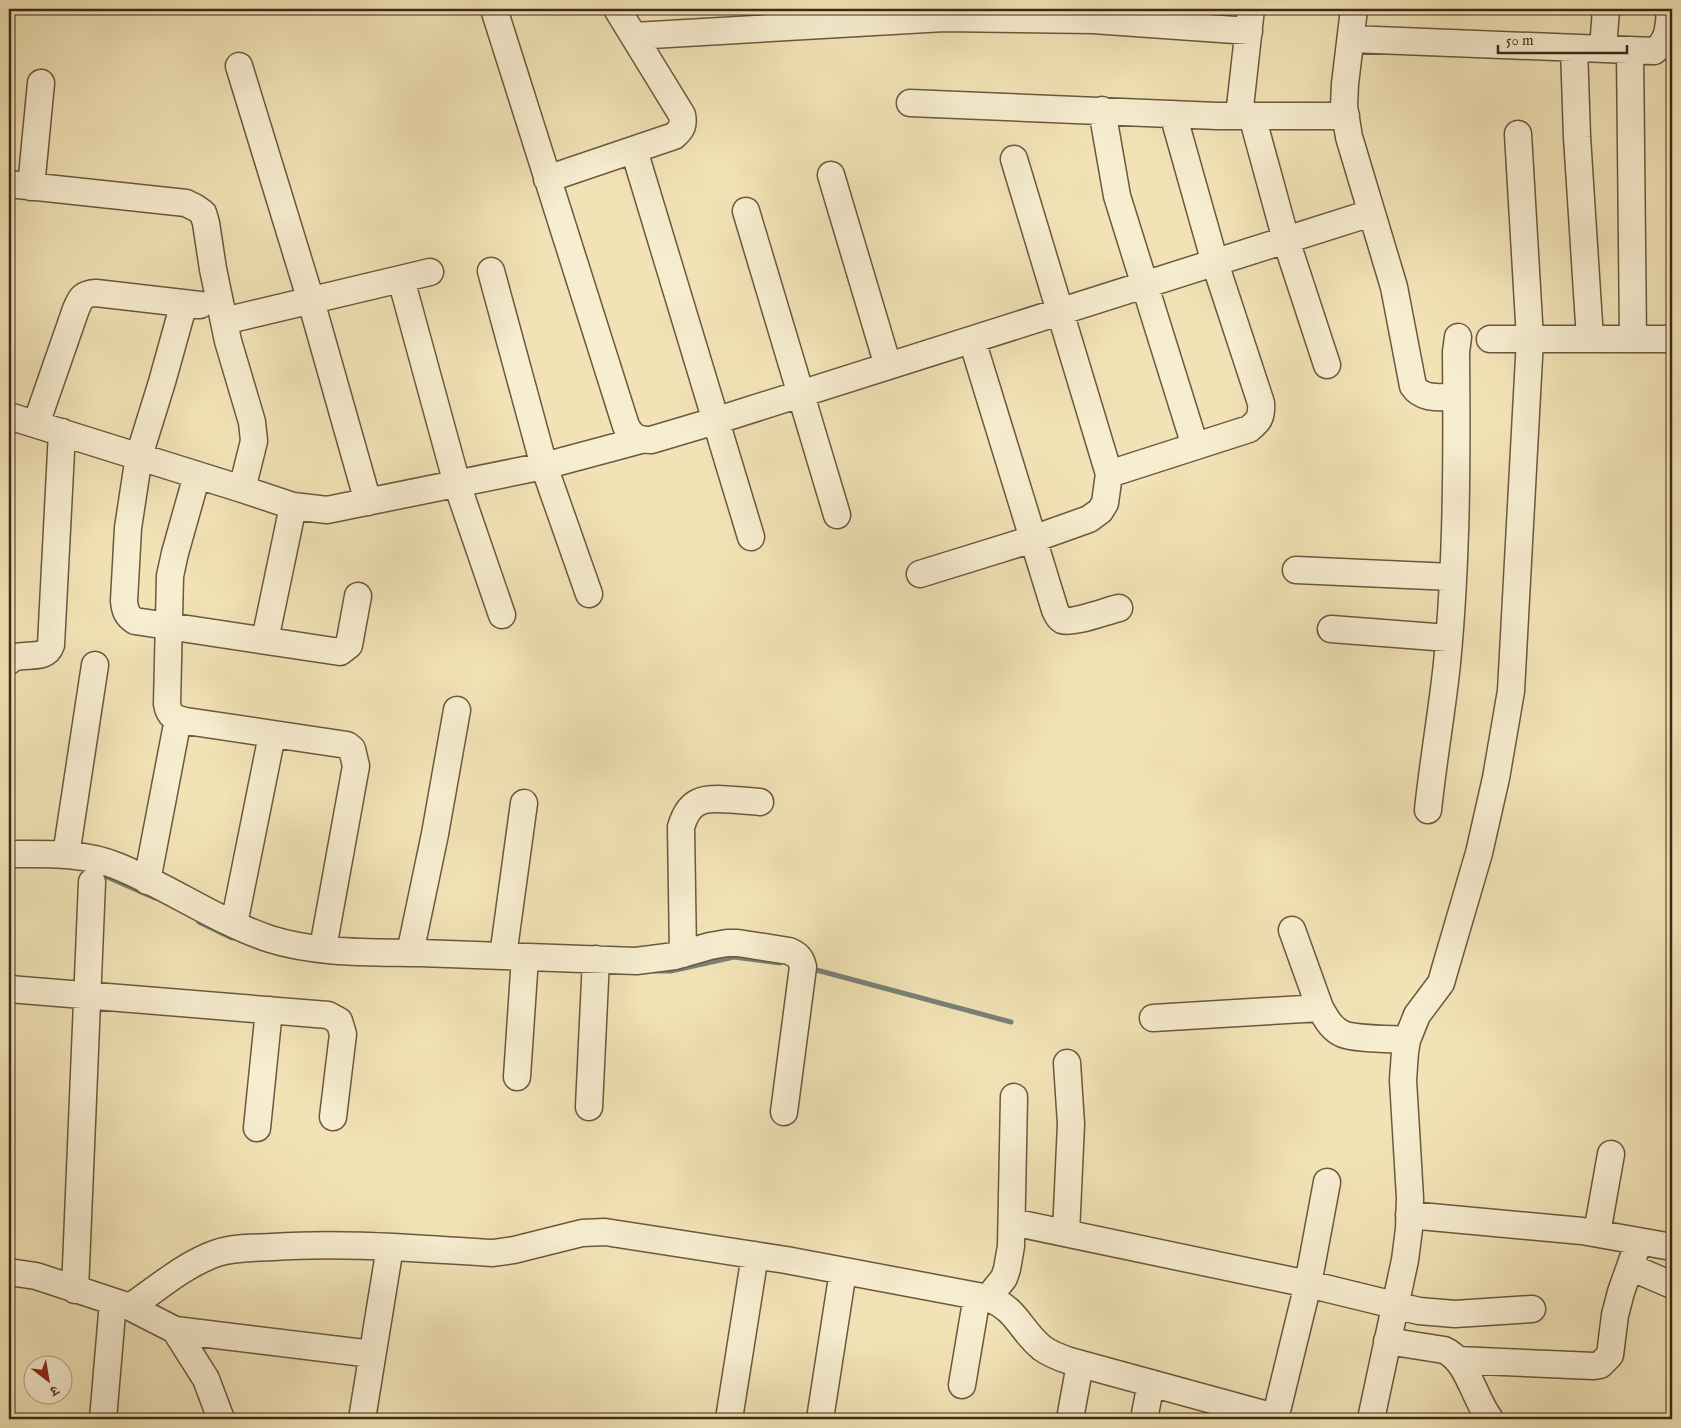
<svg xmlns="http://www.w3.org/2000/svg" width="1681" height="1428" viewBox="0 0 1681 1428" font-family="'IM FELL English','Noto Serif Devanagari',serif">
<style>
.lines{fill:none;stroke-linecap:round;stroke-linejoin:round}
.stream{stroke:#788277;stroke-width:5}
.minor-casing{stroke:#6b583e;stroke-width:29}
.minor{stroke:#f7edd0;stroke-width:26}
</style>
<rect width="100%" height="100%" fill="#f2e3b6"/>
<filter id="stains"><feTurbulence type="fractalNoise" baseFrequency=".004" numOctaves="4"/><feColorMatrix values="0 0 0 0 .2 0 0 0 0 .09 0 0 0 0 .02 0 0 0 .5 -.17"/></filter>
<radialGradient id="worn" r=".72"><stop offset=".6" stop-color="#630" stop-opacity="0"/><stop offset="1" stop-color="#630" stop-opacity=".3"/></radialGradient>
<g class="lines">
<path class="stream" d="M98,873L155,898
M199,922L232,938
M809,968L1011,1022
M655,971H671L734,957L780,963"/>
<g class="minor-casing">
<path id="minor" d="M494,9L626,426C632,437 638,440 651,440L715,421L1371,213
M1354,9L1345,84L1344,106L1349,137L1394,287L1413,386C1422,400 1441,397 1456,397
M634,36L944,18L1093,20L1249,31
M1351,39L1654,51C1669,42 1669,25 1670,9
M1574,48L1577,137L1590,339
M1603,49L1606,9
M1630,51L1633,339
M239,66L311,301L368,502
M910,103L1217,116H1346
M1102,110L1117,196L1195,446
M1239,116L1251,9
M1252,116L1286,240L1327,365
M634,150L751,537
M831,175L888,366
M547,179L674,136C682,129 684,125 682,115L617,9
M9,184L186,203L196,208L203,213L206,223L213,269L228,341L252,422L254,441L242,489
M31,187L41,83
M746,211L837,515
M491,271L544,466L589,594
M401,279L457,484L502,615
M184,303L162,382L139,456L128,528L124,601C125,611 127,616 135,621L340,652L349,645L358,596
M224,321L430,272
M1490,339H1672
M972,340L1055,610C1057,614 1058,618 1062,620C1073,624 1106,611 1119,608
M9,416L242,489L293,506L327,510L544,466L641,440
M36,424L76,309C81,297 83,294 96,293L200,305
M1109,474L1249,429C1259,421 1262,417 1261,403L1215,263L1173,114
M197,475L175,553L170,576L167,704C169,716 175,719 186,721L347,745L352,749L356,766L323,948
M1296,570L1452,577
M920,574L1033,539L1089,519L1100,511L1105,503L1109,474L1014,159
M1331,629L1448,638
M265,640L293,506
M9,661C20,650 45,663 51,645L62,432
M1428,810C1433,761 1442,712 1447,663C1457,560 1457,456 1456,352L1458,337
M9,854C45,854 83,852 117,866C169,887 216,921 270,939C317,954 372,952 420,953C492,956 564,958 636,961L675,956L710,946L727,943H738L789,951C798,955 801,958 803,967L784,1112
M66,855L95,665
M147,881L178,719
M234,924L272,735
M1292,930L1320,1008C1326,1018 1331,1029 1343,1034C1354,1039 1393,1039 1407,1040
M410,953L435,834L457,710
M683,954L681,827C684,817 689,806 699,802C710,796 746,801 760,802
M503,956L524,803
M9,989L328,1015L339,1021L343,1034L333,1117
M1153,1018L1320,1008
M517,1077L525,957
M589,1107L596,959
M257,1128L269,1010
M1409,1215L1582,1231L1672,1247
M1012,1222L1308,1284L1419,1311L1455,1314L1532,1309
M1066,1233L1071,1124L1067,1063
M1597,1233L1611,1154
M1630,1267L1672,1285
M9,1272L36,1276L130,1307L175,1330L206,1379L221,1419
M75,1290L92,882
M988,1298L1004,1278L1007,1269L1011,1246L1014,1097
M130,1307C158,1288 185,1264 217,1253C234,1247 255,1248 273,1247C346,1242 420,1249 493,1253L514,1250L582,1233L605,1232L786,1260L988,1298C1017,1309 1020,1330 1042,1348C1050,1354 1061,1358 1070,1361L1260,1413L1270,1419
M175,1330L372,1354
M1387,1341L1444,1350C1468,1360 1474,1399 1490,1419
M1457,1360L1594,1366L1600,1365L1610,1355L1615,1315L1621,1292L1639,1241
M962,1385L977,1296
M103,1419L113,1302
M362,1419L390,1247
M729,1419L755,1255
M820,1419L843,1271
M1070,1419L1080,1364
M1144,1419L1151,1383
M1275,1419L1308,1284L1327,1182
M1371,1419L1405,1260L1409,1229L1410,1198L1403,1080L1405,1052L1407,1040L1417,1015L1441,983L1445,969L1479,853L1496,778L1511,691L1530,339L1518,134"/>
</g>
<use href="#minor" class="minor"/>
</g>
<rect width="1681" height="1428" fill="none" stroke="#f2e3b6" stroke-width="30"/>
<rect x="10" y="10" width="1661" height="1408" fill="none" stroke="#3e2a16" stroke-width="2.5"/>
<rect x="15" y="15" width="1651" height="1398" fill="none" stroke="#3e2a16"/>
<g transform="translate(48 1380) rotate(149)"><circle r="24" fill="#f7edd0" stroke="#ad9f86"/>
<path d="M0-4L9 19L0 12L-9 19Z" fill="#8f2418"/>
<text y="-8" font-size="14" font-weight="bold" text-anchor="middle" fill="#3e2a16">उ</text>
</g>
<path d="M1498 45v8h129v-8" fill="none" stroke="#3e2a16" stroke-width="2.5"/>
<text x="1506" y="45" font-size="15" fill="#3e2a16" stroke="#f7edd0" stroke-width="4" paint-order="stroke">50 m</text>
<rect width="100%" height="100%" filter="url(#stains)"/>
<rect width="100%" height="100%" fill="url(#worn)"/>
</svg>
